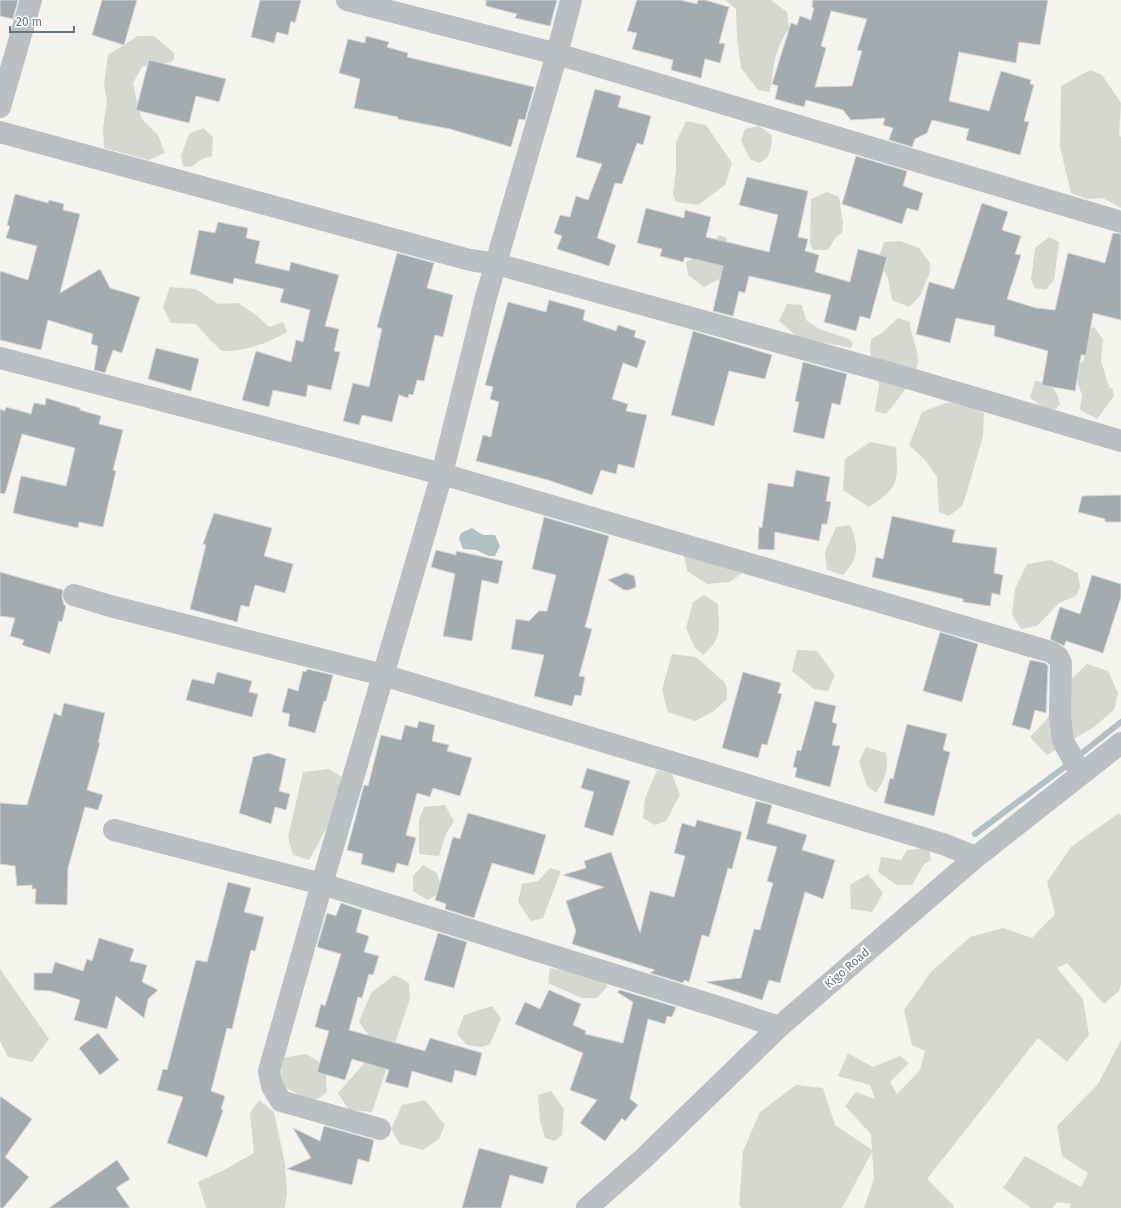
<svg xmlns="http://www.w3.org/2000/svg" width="1121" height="1208" viewBox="0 0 1121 1208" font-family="'Fira Sans',sans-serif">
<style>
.green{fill:#d4d8d0}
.water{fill:#b3c0c3}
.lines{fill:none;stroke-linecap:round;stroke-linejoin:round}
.stream{stroke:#b3c0c3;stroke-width:6}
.building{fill:#a3abaf;stroke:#d5d5d3;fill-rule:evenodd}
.minor{stroke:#bbbfc2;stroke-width:22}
.labels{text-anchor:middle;stroke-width:4;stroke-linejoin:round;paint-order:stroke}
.street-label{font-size:12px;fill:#65767e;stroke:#fff}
</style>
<rect width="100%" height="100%" fill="#f4f3f0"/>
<path class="green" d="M725,0H771L787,12L789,29C775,47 773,70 770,92L758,90L741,68L737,38L736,9Z
M138,36H154L174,53V59L171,62L142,67L133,83L141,118L158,135L165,153L149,160L104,148L103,128L107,101L104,84L108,55Z
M1090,70L1102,75L1121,103L1119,135L1121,137V208L1103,198L1087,199L1071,193L1060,147L1061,86Z
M686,121L706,125L732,163L725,185L698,205L676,202L673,194L676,170V142Z
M759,126L772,135C771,148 772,157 759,163L750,159L741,141L745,129Z
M203,128L213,137L212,156L202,159L191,167L183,166L181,156L189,134Z
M827,192L839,197L843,223L842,233L836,237L828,250H813L810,244L811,199Z
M719,235L727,238L726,258L721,278L704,287L688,275L686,262L703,254Z
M1049,237L1059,242L1054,280L1046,290L1035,288L1031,280L1035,248Z
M900,241L919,248L930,263V272L920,296L909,307L892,300L888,278L878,261L884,242Z
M170,287L196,289L218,304L238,303L256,315L269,327L283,322L287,332C266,344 247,351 222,351L210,340L196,324L171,323L163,307Z
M787,304L802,305L806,320L819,329L849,339L853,343L851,348L799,338L779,321Z
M898,318L910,322C910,335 918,347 918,361C917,377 896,402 886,414L875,411L879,385L870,352L871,339L882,333Z
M1094,327L1103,339L1101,361L1109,387L1113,389L1114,396L1097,419L1080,410L1082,395L1073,370L1084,360L1085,330Z
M1035,381L1049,383L1057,394L1060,404L1055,410L1047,411L1030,397Z
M959,402L984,413L983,436L966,495L962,506L949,516L939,512L937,477L925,460L909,445L922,412L946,403Z
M870,442L896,447C898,482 900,487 869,507L843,490L845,459Z
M850,525C859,546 859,558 843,575L827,570L825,552L836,527Z
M683,550L742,573L730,582L707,584L687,571Z
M1051,560L1078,573L1080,587L1076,596L1059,603L1037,626L1021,629L1012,615L1015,589L1027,564Z
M704,595L718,604C719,628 723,638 703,655L695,648L686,628L693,602Z
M797,650L817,651L835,675L828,691L814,689L792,671Z
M672,654L696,657L724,682L727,689V699L714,711L695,721L668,712L662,690Z
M1087,664L1108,671L1118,693L1114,710L1094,727L1047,755L1030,737L1047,719L1070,680Z
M866,747L886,753C889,769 885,780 876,793L867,786L859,762Z
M329,769L347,780L329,824L309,860L293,855L288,837L303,772Z
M657,770L672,774L680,795L666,821L655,825L643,818L645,798Z
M445,805L454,821L446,834L439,856L419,854V819L424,807Z
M1119,813L1121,816V984L1119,991L1104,1004L1067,963L1057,968L1083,999L1089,1035L1067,1062L1038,1038L927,1179L954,1206L953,1208H864L874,1179L872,1152L842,1208H742L739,1205L743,1151L760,1112L796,1085L823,1088L835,1125L872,1150L871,1134L845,1106L856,1092L875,1099L870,1085L838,1076L848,1053L873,1067L900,1056L909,1063L890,1082L897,1094L920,1070L925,1051L912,1045L904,1010L931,972L970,937L1003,928L1032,938L1055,914L1047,882L1071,847Z
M928,848L930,853L931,860L924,864L912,885H897L878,872L881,857L901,860L907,850Z
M423,865L437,873L443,892L427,900L413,891V876Z
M550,868L561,871L543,918L531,921L518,902L522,884L538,881Z
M868,874L883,893L872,912L851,909L850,885Z
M550,968L595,976L608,986L597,998H582L548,983Z
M0,969L49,1039L32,1062L8,1057L0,1041Z
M394,975L409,983L410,999L372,1112L349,1110L338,1093L366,1061L372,1040L359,1022L371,993Z
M492,1006L501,1018L490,1044L482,1047L467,1045L457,1034L464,1015Z
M1121,1040V1208H1069L1071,1204L1057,1202L1052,1208H1031L1003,1188L1025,1156L1081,1187L1088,1173L1062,1156L1057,1126L1098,1084Z
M306,1054L325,1065L327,1092L318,1099H307L281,1085L282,1058Z
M551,1091L564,1109L562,1135L555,1141L545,1138L540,1121L538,1095Z
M259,1100L274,1112L285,1164L287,1192L285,1208H206L198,1182L226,1169L254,1153L250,1113Z
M425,1100L445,1125L439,1139L423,1150L400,1144L391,1129L402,1105Z"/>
<path class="water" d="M472,528L483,535H495L500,546L495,556H489L476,550L463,549L459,538L461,533Z"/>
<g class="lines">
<path class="stream" d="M1077,757L1121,722
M975,834L1070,763"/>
</g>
<path class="building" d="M0,0H18L13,19L0,16Z
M102,0H137L124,45L92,35Z
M260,0H301L295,23L291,21L288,35L277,32L274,43L251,37Z
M486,0H557L550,26L515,18L517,14L486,6Z
M637,0H680L697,4L698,0H705L729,7L719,43L725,44L720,63L705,59L701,78L671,70L673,60L632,49L637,33L627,31Z
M813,0H1048L1040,45L1019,42L1016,63L959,52L949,101L989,111L1001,71L1031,80L1030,84L1034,85L1024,121L1029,122L1020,155L966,140L969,129L932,120L927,133L915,139L912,147L889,140L893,128L883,125L885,118L851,120L843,110L806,100L804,107L775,99L778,86L772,84L791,23L797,25L800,16L811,20L814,8L812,7ZM831,11L867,19L857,50L862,51L852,86L815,87L826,48L821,46Z
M366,36L389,42L387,47L408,53L407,57L534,87L525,120L519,119L511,147L450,129L398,119V117L354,108L360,79L339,73L348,39L365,43Z
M149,60L226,79L219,102L196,96L189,123L136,110Z
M595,89L621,96L618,107L651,116L643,145L637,143L622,184L615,183L597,238L616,245L609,266L557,249L562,236L554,233L560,215L570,217L576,196L588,200L602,164L576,157Z
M856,156L907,171L903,186L923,193L918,211L907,208L902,224L842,204Z
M747,177L808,191L798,237L808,239L805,251L819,255L815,272L850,282L858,249L887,257L870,319L860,316L856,331L824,322L831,295L749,276L745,293L739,291L733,316L713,311L723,266L685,257L683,262L660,256L662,249L637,243L646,208L684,218L685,210L711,217L706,237L769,252L778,215L739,205Z
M15,194L48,203L49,200L64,204L63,210L80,214L60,293L100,269L110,288L140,297L122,353L113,350L105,373L94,370L98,346L91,344L93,334L48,320L41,350L0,340V271L28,280L37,246L6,238L10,226L7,225Z
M982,203L1008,212L1002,230L1021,236L1015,254L1021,255L1007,299L1036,308L1055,310L1068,253L1105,263L1113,233L1121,234V320L1093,313L1086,355H1081L1075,391L1042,385L1048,351L994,336L995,326L956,318L950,343L916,334L929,282L954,289Z
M218,222L248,228L246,238L260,241L255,263L289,271L291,262L339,275L325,326L339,329L334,351L340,352L331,390L308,385L306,397L273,390L269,407L242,400L256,351L291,362L296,340L303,342L310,310L280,302L284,289L234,278L233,284L190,274L199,230L215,233Z
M397,253L434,263L427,288L453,295L443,337L435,335L424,381L417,380L413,395L409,394L408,398L399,395L392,422L362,415L359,425L343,421L353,383L369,387L382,329L377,327Z
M549,300L585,310L583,320L616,331L618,325L636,331L634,337L646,341L637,368L623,363L612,399L628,404L626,411L647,415L634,468L618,464L616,474L601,470L592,495L548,480L476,461L483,435L491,437L499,402L490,399L493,387L485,385L508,302L546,312Z
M693,331L772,355L765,379L729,371L714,426L671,415Z
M156,348L199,359L191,391L148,379Z
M803,362L847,374L840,405L832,403L824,439L793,432L799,402L795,401Z
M46,398L80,408V410L101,416L99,424L123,430L113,470L116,471L103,527L79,522L78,528L13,513L21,476L66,486L75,448L22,434L5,494L0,493V409L5,411L6,407L31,414L34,403L45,405Z
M796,470L830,477L826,501L831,502L827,524H822L819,541L775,532L774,550L758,549L759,527L762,528L768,483L793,487Z
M1121,495V522H1105V519L1078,512L1082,496Z
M214,513L272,528L264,556L293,564L285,593L255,585L249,607L241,605L237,622L190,609L206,545L203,544Z
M892,516L955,530L952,542L997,548L994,573L1003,575L1000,595L992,593L990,606L963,602V599L872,577L876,557L883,559Z
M544,517L609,536L585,627L592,629L579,676L585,677L581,696L575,695L572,706L534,696L544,655L511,649L516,619L529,621L539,611H547L556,575L532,569Z
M436,550L456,555V551L503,561L498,584L482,580L472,641L443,636L455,574L431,567Z
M0,572L63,590L62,597L64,605L66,606L62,622L59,621L50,654L22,645L24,640L10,636L15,618L0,616Z
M626,573L634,576L635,580L636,587L629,590H624L608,580Z
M1092,575L1121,584V597L1103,653L1066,641L1064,646L1050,639L1060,607L1080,614Z
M940,632L978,644L962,702L923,691Z
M1030,660L1045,663L1048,666L1046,713L1035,710L1030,730L1012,725Z
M307,669L333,675L326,701H324L315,733L288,726L290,714L282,712L288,688L298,691L303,671L306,672Z
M217,672L252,681L249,692L258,694L252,717L186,700L192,679L214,684Z
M743,672L781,683L778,693L782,694L767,745L762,744L758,758L722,748Z
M815,701L836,706L832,722L837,724L832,745L840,746L830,787L795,777L797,768L793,767L797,750L801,751Z
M64,703L105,713L98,743H100L87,790L103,795L98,810L85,807L68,868L67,905L35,904L36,889H32V885L17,886L15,866L0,864V803L27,805L54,713L61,716Z
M419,721L435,725L432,741L449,745L447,751L472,758L460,796L433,788L430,797L417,793L406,835L416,838L408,866L397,863L394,873L361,864L363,854L347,850L364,785L368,786L381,735L401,740L405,725L417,728Z
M907,724L947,734L943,750L950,752L934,816L884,803L890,778L893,779Z
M268,753L286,759L279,791L290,794L286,810L275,807L271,824L239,813L253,757Z
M587,768L630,781L613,836L584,827L594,792L581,788Z
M756,801L772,805L767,823L807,835L802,850L835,860L823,899L805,892L780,983L769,980L762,1000L706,982L741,978L754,929L760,930L773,883L767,881L777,847L746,839Z
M468,813L546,835L534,875L492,863L474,918L445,909L446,904L435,900L453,837L460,839Z
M697,820L742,832L732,869L728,868L709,937L702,935L689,982L684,980L683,983L650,973L655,970L572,944L576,931L566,901L604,887L563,875L586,868L584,861L611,852L640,933L650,891L674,897L685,856L674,853L682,823L695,827Z
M228,882L251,888L244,912L264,917L255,951L251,950L232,1029L227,1028L211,1091L225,1096L221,1109L223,1110L207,1157L167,1143L183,1097L157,1090L163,1069L167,1070L196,960L207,962Z
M341,903L362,910L356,932L369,936L364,952L379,956L373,975L369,974L362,998L358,997L349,1030L425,1051L430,1038L482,1053L476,1076L455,1070L452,1083L412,1071L408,1088L385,1082L389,1070L352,1059L345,1080L317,1072L329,1031L315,1027L321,1004L325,1006L341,954L317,947L327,913L336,916Z
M438,933L467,942L454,988L424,980Z
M99,938L134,949L130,961L147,965L142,982L158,990L148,999L144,1018L116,996L107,1029L74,1020L80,1000L51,991L34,990V973H52L55,962L83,971L87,959L92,961Z
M549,990L581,1004L573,1025L586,1031L585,1034L623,1043L633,1002L617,992L620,990L676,1007L672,1017L667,1016L665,1024L648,1019L630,1099L638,1105L625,1121L622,1118L605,1141L580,1123L597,1100L570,1090L583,1053L515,1024L525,1002L540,1009Z
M98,1033L119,1060L100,1075L79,1048Z
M0,1096L32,1119L5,1157L29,1177L3,1208H0Z
M324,1126L374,1140L369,1162L358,1159L352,1185L287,1169L311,1158L293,1128L320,1141Z
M479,1148L548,1167L543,1184L510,1175L501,1208H462Z
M117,1160L130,1179L116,1188L130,1208H49Z"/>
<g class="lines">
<path class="minor" d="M347,0L557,54L1121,222
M0,107L31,0
M0,132L470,260L497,264L901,376L1121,441
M0,358L442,474L1051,652L1058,657L1061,663L1060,716L1063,741L1081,774
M74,595L110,606L383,675L943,844L976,857
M114,830L322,884L725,1009L779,1027
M380,1129L281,1101L272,1086L269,1071L322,884L442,474L486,297L557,54L571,0
M587,1208L643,1159L779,1027L976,857L1121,743"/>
</g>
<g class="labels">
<g class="street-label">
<text transform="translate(847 968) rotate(-41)" y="4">Kigo Road</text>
</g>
</g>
<path d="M10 26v6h64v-6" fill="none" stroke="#65767e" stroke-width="2"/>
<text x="16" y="26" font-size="12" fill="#65767e" stroke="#ffffff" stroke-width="3" paint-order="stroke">20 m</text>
</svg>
